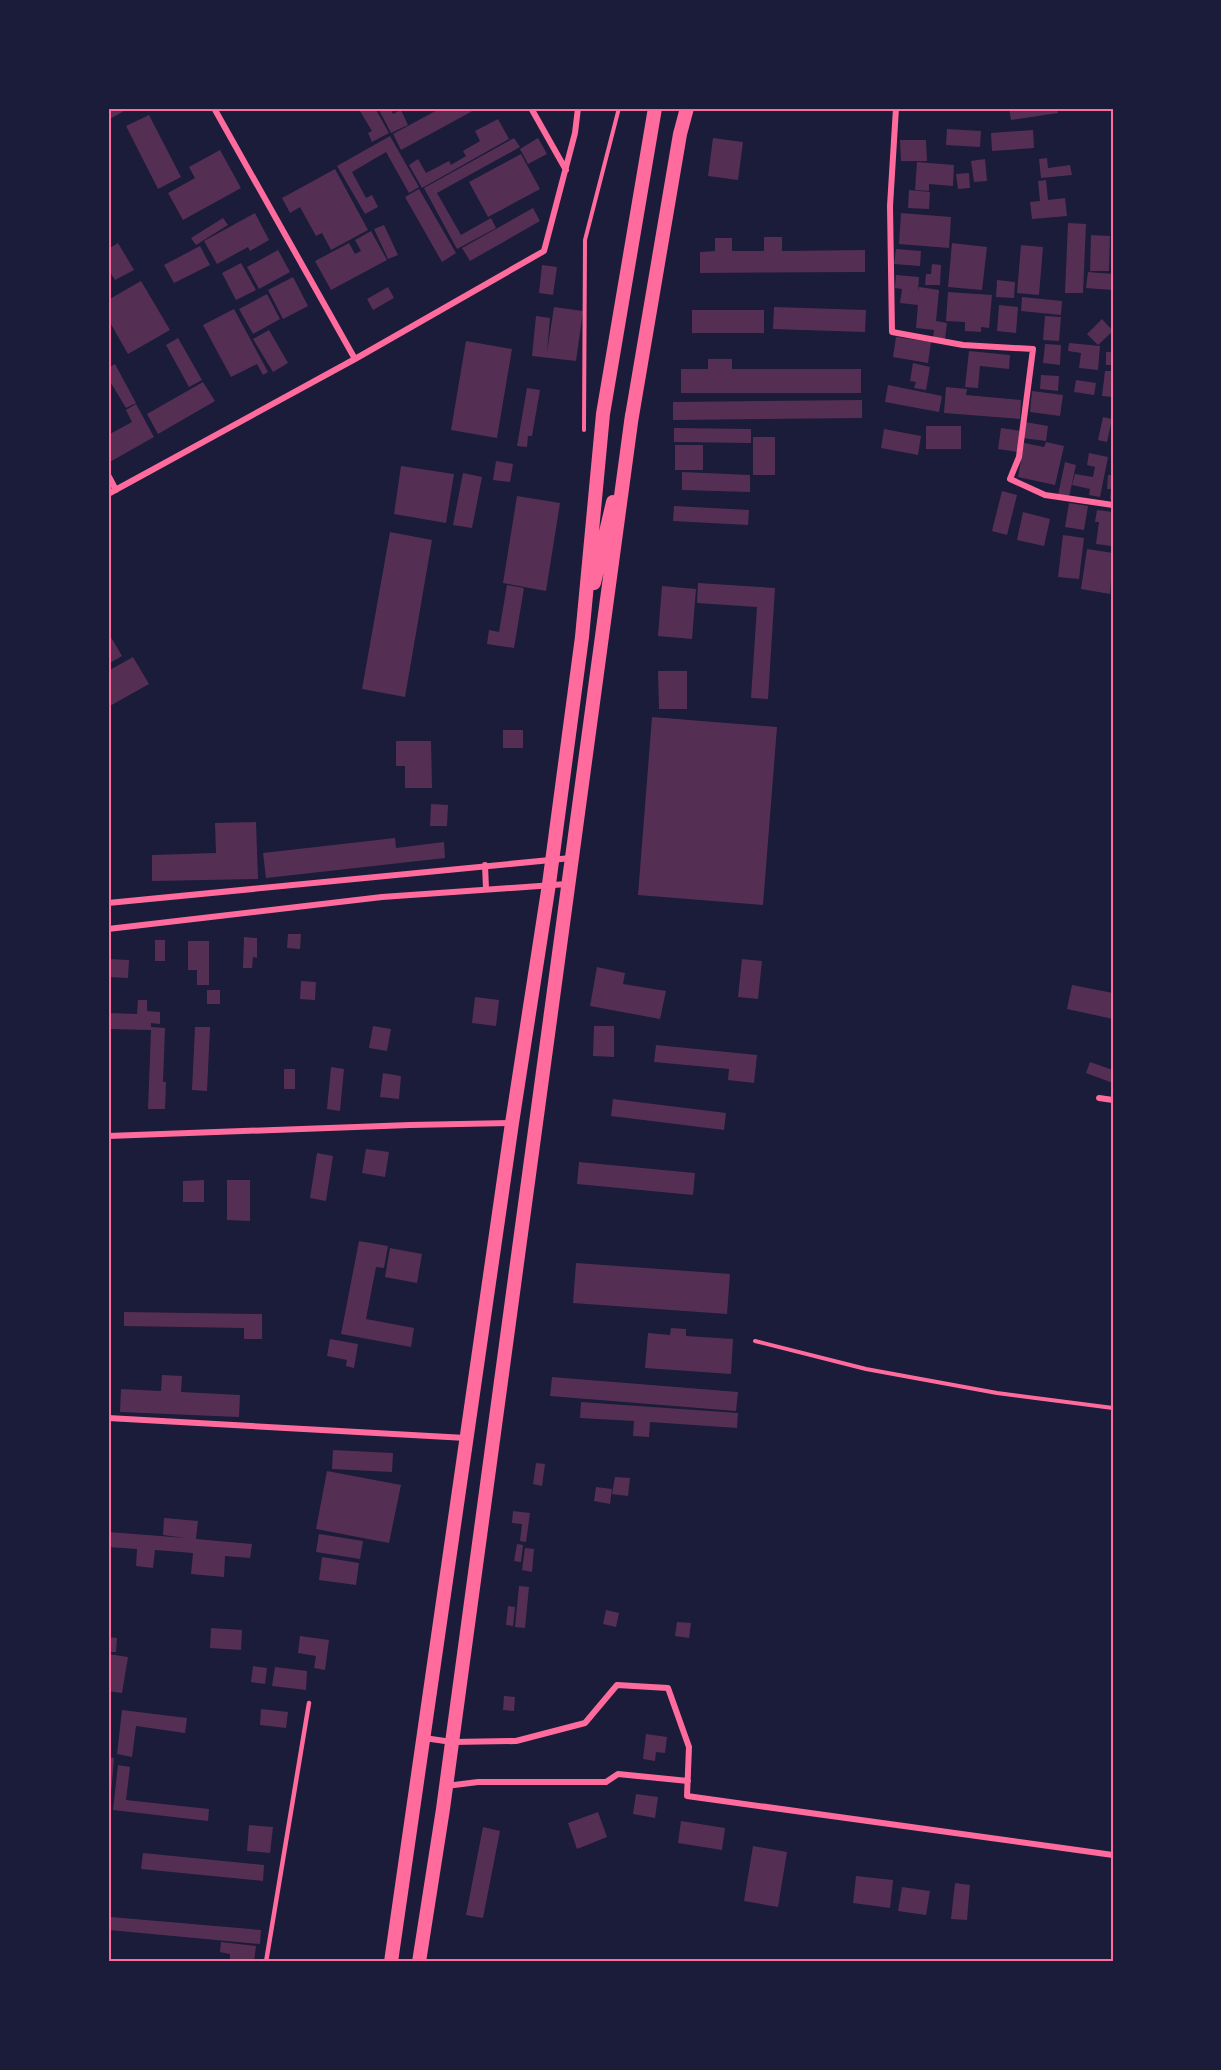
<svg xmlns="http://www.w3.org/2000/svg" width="1221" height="2070" viewBox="0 0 1221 2070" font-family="'Fira Sans Condensed',sans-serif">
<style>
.building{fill:#542f53}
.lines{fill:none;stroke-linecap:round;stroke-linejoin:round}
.path{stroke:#ff6b9d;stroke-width:4}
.service{stroke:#ff6b9d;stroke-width:4.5}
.minor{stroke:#ff6b9d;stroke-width:6}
.trunk{stroke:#ff6b9d;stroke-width:14}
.neatline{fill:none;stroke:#ff6b9d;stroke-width:2}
</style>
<rect width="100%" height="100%" fill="#1b1b3a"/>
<path class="building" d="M108,108H123L124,111L108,120Z
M366,108H375L389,133L372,142L368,133L372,131L360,111Z
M378,108H390L393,114L401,110L408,125L391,133Z
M441,108H478L401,150L393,134Z
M1009,108H1057L1058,113L1011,120Z
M149,115L181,177L158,189L126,126Z
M498,119L509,139L422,188L409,165L418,159L426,173L449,161L451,165L466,156L463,151L480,141L475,131Z
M947,129L981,131L980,147L946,145Z
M1033,130L1034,148L992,151L991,133Z
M390,136L419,187L409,193L386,152L352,172L366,198L372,195L378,207L365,214L337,166Z
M514,138L520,147L437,193L461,235L491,218L496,228L457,249L424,188Z
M538,138L547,154L528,164L520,149Z
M713,138L743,142L738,180L708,176Z
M900,140H926L927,161H901Z
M220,150L241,188L183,220L168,193L195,178L189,167Z
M521,154L540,189L488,217L469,182Z
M1047,158L1048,168L1070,165L1072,175L1041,178L1039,159Z
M985,159L987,181L974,182L971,161Z
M917,162L954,165L953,186L929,184V191L915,190Z
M335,169L368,230L331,250L322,233L316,236L300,207L290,213L282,198Z
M969,173L970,188L958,189L956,174Z
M1046,180L1048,200L1065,198L1067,216L1032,219L1030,202L1040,201L1038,181Z
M419,189L456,253L442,262L405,197Z
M909,190L930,192L929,209L908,208Z
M533,208L540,221L470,261L462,248Z
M255,213L269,240L250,251L248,247L217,264L204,241Z
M901,213L951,217L949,248L899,244Z
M223,218L228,225L196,245L191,238Z
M1068,223L1086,224L1083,293H1065Z
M384,225L398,255L388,259L374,229Z
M371,231L387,260L331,290L315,261L349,243L355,254L361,251L355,240Z
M1091,235L1110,236L1109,271H1090Z
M764,237H782V251L865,250V272L700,273V252L715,251V238H732V251H764Z
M118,243L134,270L115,280L108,269V249Z
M952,243L987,247L982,290L948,287Z
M1021,245L1043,247L1039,295L1017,293Z
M200,246L210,265L174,283L164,265Z
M896,249L921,251L920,266L894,264Z
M278,250L290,272L259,289L247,267Z
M241,263L256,290L236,300L222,273Z
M932,264L941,265L940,285H925L926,274H931Z
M542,265L557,267L553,295L539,293Z
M1088,272L1113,274V290L1086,288Z
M896,275L919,277L918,292L919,287L939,290L936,321L947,323L945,339L933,338L934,330L916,328L918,305L900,303L902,289L895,288Z
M293,277L308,306L283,319L268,290Z
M997,280L1015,282L1014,298L996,297Z
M141,281L170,330L128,354L108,319V300Z
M388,287L394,298L373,310L367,299Z
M948,292L992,295L989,328L981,327V332L965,331V322L946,321Z
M267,294L280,319L253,334L239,309Z
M1022,297L1062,301L1061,315L1021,311Z
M999,305L1018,307L1016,333L997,331Z
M554,307L583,311L576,361L532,356L536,316L550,318L547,352Z
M774,307L866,310L865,332L773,329Z
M234,309L268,372L263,375L257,364L231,377L203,325Z
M692,310H764V333H692Z
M1045,316L1061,317L1059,341L1043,340Z
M1102,319L1113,331L1098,345L1087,334Z
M269,330L288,363L273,372L253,339Z
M896,337L931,342L928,363L893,357Z
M178,338L202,380L189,387L166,345Z
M466,341L512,349L497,438L451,430Z
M1069,343L1100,346L1098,370L1079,368L1081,353L1068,351Z
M1045,344L1061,345L1060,365L1043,363Z
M969,351L1010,355L1009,369L980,366L978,388L965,387Z
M1106,352H1113V365H1106Z
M708,359H732V369H861V393H681V369H708Z
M913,363L930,367L926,390L914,388L916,382L910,381Z
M115,364L136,403L126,408L108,378V368Z
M1105,371H1113V397L1102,396Z
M1041,375L1059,376L1058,391L1040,389Z
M1076,380L1096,383L1094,395L1074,392Z
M203,382L215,401L158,434L147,414Z
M888,385L942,396L939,412L885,402Z
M946,387L967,389L966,395L1021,400L1020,419L944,413Z
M527,388L540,390L532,436H528L527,447L517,446Z
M1032,391L1063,395L1060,416L1030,412Z
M862,400V418L673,420V402Z
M136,404L154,437L108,463V435L132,422L126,410Z
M1103,417L1112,419L1107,442L1098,440Z
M1025,422L1048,426L1046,441L1022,438Z
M926,426H961V449H926Z
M674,428L751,429V443L674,442Z
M1001,428L1021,431L1018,452L998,449Z
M884,429L921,436L918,455L881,448Z
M753,437H775V475H753Z
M1046,442L1064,446L1055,485L1018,477L1024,443L1044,447Z
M675,445H703V470H675Z
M1089,453L1108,457L1100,497L1089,495L1090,489L1072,485L1075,474L1093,477L1095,467L1087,465Z
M496,461L513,464L510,482L493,480Z
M1065,462L1076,465L1069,497L1058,495Z
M401,466L454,474L446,523L394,514Z
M682,472L750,475V492L682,490Z
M463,473L482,477L472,528L453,525Z
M1108,475H1113V500L1110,499L1111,489H1107Z
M1002,491L1017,495L1007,535L992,531Z
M517,496L560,503L546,591L503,583Z
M1069,503L1088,506L1084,530L1065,527Z
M674,506L749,510L748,525L673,521Z
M1097,510L1113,512L1111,546L1096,544L1099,522H1095Z
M1023,512L1050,519L1044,546L1017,540Z
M390,532L432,540L405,697L362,689Z
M1063,535L1084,538L1079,579L1058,577Z
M1087,549L1113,553L1110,594L1081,589Z
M698,583L775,588L768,699L751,698L757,607L697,603Z
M507,585L524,588L514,648L487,644L489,630L499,632Z
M662,586L696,589L692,639L658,636Z
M108,632L122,656L108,664Z
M133,657L149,684L108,707V671Z
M658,671H687V709H659Z
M652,717L777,727L763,905L638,895Z
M503,730H523V748H503Z
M396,741H431L432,788H405V766H396Z
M431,804L448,805L447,826H430Z
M256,822L258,879L152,881V855L216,853L215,823Z
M395,838L396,848L444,842L445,858L266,878L263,853Z
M288,934H301L300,949L287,948Z
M244,937L257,938V958L253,957L252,968H243Z
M155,940H165V961H155Z
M188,941H209V985H197V970H188Z
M108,959L129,960L128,978L108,977Z
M742,959L762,961L758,999L738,997Z
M597,967L625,973L623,984L666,991L660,1019L590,1006Z
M301,981L316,982L315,1000L300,999Z
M1072,985L1113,993V1019L1067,1009Z
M207,990H220V1004H207Z
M475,997L499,1000L496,1026L472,1023Z
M138,1000H147V1011L160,1012V1024L151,1023V1027L165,1028L163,1082H166L165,1109H148L151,1030L109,1029V1013L137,1014Z
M373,1026L391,1029L387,1051L369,1048Z
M594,1026H614V1057L593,1056Z
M195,1027H210L207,1091L192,1090Z
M656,1045L757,1055L754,1083L728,1080L729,1069L654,1062Z
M1090,1062L1113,1070V1083L1086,1073Z
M331,1067L344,1069L340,1111L327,1109Z
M284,1069H295V1089H284Z
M383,1073L401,1076L399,1099L380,1097Z
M613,1099L726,1113L724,1130L611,1116Z
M366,1149L389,1152L385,1177L362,1173Z
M317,1153L333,1156L326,1201L310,1198Z
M579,1162L695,1173L693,1195L577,1184Z
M204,1180V1202H183V1181Z
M227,1180H250V1221L227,1220Z
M359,1241L388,1246L384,1268L376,1267L366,1319L414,1328L411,1347L341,1334Z
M390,1248L422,1254L417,1283L385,1277Z
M576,1263L730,1274L727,1314L573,1303Z
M124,1312L262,1314V1339H244V1328L124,1326Z
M671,1328L686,1329V1336L733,1339L731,1374L645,1368L648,1333L670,1335Z
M330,1339L358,1344L354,1368L346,1366L347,1360L327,1356Z
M162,1375L182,1376L181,1392L240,1395L239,1417L120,1412L121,1389L161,1391Z
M552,1377L738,1392L736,1411L550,1396Z
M581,1402L738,1413L737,1428L650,1422L649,1437L633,1436L634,1421L580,1418Z
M333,1450L393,1453L392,1472L332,1469Z
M536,1463L545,1464L542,1486L533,1484Z
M327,1471L401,1485L389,1543L316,1529Z
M615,1477L630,1478L628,1496L612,1494Z
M596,1487L612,1489L610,1504L594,1501Z
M513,1511L530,1513L526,1542L520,1541L522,1524L512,1523Z
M164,1518L198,1521L196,1539L252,1544L250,1558L225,1556L224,1577L191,1574L193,1553L155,1550L153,1568L136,1566L137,1549L108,1547V1532L186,1538L163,1535Z
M319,1534L363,1541L360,1559L316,1552Z
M517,1544L523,1545L521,1562L514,1561Z
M525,1548L534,1549L532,1572L522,1570Z
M322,1557L359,1563L356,1585L319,1580Z
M519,1586L529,1587L525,1628L515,1627Z
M508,1606L515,1607L513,1626L506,1625Z
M606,1610L619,1613L616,1627L603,1624Z
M677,1622L691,1623L689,1638L675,1636Z
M211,1628L242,1630L241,1650L210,1648Z
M300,1636L329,1640L325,1670L314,1668L316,1656L298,1653Z
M108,1637L117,1638L116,1652H108Z
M108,1654L128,1657L122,1693L108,1691Z
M253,1666L267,1668L265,1684L251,1682Z
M275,1667L307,1671L306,1690L272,1686Z
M504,1696L515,1697L514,1711L503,1710Z
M261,1709L288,1712L286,1728L260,1725Z
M122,1710L187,1718L185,1733L136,1726L132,1757L117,1754Z
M646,1734L667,1737L665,1753L656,1752L655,1761L643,1759Z
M108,1757L114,1758L110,1806H108Z
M118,1765L130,1767L126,1800L209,1809L208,1821L113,1810Z
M636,1794L658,1797L655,1818L633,1814Z
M598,1812L607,1837L577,1849L568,1823Z
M681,1821L725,1828L722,1850L678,1843Z
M249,1825L273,1827L270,1853L247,1851Z
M483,1827L500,1831L483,1918L466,1915Z
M753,1846L787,1852L778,1907L744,1901Z
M143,1853L264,1865L263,1881L141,1869Z
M856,1876L893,1880L890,1908L853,1903Z
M955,1883L970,1885L967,1920L951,1919Z
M902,1887L930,1891L926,1915L898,1911Z
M111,1917L261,1930L260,1944L109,1930Z
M221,1942L256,1946L254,1962H230V1954L220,1952Z"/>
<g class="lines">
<path class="path" d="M584,430L585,240L619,108
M755,1341L866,1369L997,1393L1113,1408"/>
<path class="service" d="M266,1962L309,1703"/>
<path class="minor" d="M214,108L355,359
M531,108L566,170
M896,108L890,206L892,332L963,345L1033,349L1019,457L1010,479L1045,495L1113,505
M108,475L116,490
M108,494L355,359L544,251L575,133L578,108
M485,865L486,889
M108,903L571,858
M108,929L382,897L567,884
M1099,1098L1113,1100
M108,1136L410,1125L511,1123
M108,1418L466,1438
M424,1738L452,1742L516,1741L585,1723L617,1685L668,1688L689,1747L687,1796L1113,1855
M446,1786L478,1782H606L618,1774L688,1781"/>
<path class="trunk" d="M631,422L680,134L687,108
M594,583L613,502
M391,1962L512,1123L549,884L582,637L603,414L655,108
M419,1962L443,1809L632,415"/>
</g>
<rect width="1221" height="2070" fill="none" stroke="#1b1b3a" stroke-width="219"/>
<rect x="110" y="110" width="1002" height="1850" class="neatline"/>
</svg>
